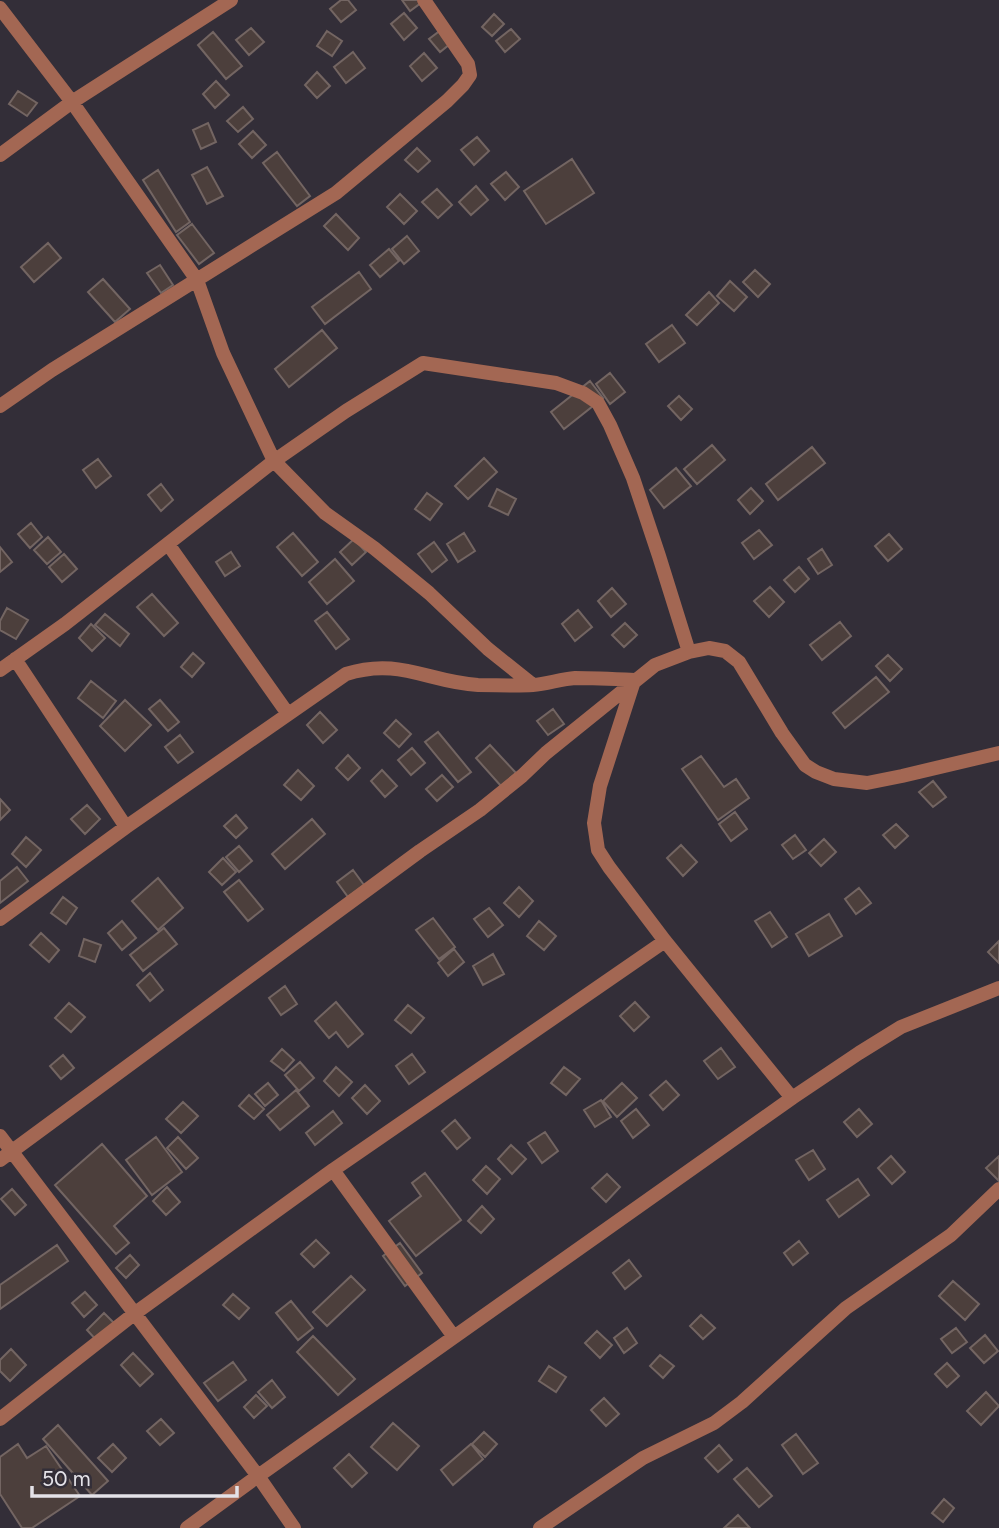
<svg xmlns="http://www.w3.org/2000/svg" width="999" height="1528" viewBox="0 0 999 1528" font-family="Figtree,sans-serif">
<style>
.building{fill:#4c3f3c;stroke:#736562;stroke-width:2}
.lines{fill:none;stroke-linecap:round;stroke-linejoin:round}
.street{stroke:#a36753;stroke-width:14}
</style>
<rect width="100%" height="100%" fill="#332e38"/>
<path class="building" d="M341,0H348L356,10L341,22L330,9Z
M402,0H425L410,11Z
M404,13L417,28L404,40L391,24Z
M494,14L504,24L492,36L482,27Z
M445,27L455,40L440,52L429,39Z
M251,28L264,42L249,55L236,40Z
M511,29L520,39L505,52L496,41Z
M327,31L342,41L332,56L317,46Z
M213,32L242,66L226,79L198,45Z
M353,52L365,68L346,83L334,67Z
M424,53L437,68L422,81L410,66Z
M317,72L330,86L317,98L305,85Z
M216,81L229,95L215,108L203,94Z
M18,91L37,103L27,116L9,104Z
M243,107L253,119L238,132L227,121Z
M208,123L216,142L201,149L193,130Z
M253,131L266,145L252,158L239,144Z
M477,137L489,151L474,165L461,150Z
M417,148L430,161L418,172L405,160Z
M277,152L310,196L297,206L263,163Z
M572,159L594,193L546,224L524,191Z
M207,167L223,196L207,204L192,175Z
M158,170L190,222L176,232L143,180Z
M506,172L519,187L505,200L491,184Z
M476,186L488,200L471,215L459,202Z
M437,189L452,205L438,218L422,202Z
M400,194L417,211L404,224L387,207Z
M336,214L359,238L348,250L324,226Z
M192,224L214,253L199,264L177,235Z
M407,236L419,251L404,264L392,249Z
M48,243L61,258L34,282L21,267Z
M389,249L399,261L380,277L370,265Z
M160,265L173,285L161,293L147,273Z
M755,270L770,284L758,297L743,282Z
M359,272L371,289L325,324L312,307Z
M103,279L130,309L115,322L88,292Z
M730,281L747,297L734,311L717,296Z
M709,292L719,303L697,325L686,315Z
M672,325L685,343L659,362L646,344Z
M322,330L337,348L289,387L275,369Z
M610,373L625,392L610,404L596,384Z
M590,381L603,398L564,429L551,412Z
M679,396L692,409L681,420L668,406Z
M712,445L725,460L697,484L684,469Z
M812,447L825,463L778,500L766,484Z
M484,458L497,472L468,499L455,486Z
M98,459L111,476L96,488L83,470Z
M676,468L691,486L664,508L650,490Z
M161,484L173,500L161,511L148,495Z
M751,488L763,501L750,514L738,500Z
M497,489L516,499L508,515L489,506Z
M427,493L442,504L430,520L415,509Z
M31,523L42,537L30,548L18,534Z
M759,530L772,545L754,559L742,543Z
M293,533L318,562L302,576L277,547Z
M464,533L475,551L458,562L447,544Z
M889,534L902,549L888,561L875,546Z
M48,537L61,552L47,564L34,550Z
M354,539L366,552L352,565L340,552Z
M434,542L447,560L432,572L418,554Z
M0,547L12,562L0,572Z
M822,549L832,565L818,574L808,559Z
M231,552L240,566L225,576L216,562Z
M64,554L77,569L62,582L49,567Z
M335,559L354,581L327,604L309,582Z
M799,567L809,579L795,592L784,580Z
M770,587L784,602L769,617L754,601Z
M612,588L626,604L611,617L598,601Z
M152,594L178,623L164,636L137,607Z
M7,608L28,620L16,639L0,630V621Z
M578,610L592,627L575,641L562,624Z
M327,612L349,639L336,649L315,621Z
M105,614L129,634L120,646L95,625Z
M840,622L851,636L822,660L810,645Z
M625,623L637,635L624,647L612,635Z
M91,624L105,638L92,651L79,638Z
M193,653L204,663L192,677L181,667Z
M888,655L902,669L890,681L876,666Z
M876,677L889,692L845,728L833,713Z
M91,681L116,701L103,718L78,698Z
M125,700L151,725L125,751L100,726Z
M160,700L179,722L168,731L149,709Z
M553,709L564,724L548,735L537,721Z
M320,712L337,730L323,743L307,725Z
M396,720L411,734L399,747L384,733Z
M438,732L471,772L458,782L425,742Z
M180,735L193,752L178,763L165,747Z
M490,745L516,773L501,786L476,758Z
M412,748L425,763L411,775L398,760Z
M348,755L360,768L348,780L336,768Z
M701,756L724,787L736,779L749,798L718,820L682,769Z
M298,770L314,786L301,800L284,785Z
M382,770L397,786L385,797L371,781Z
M442,775L453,787L437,801L426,789Z
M933,781L946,797L933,807L919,792Z
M0,799L10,810L0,820Z
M87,805L100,819L85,834L71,819Z
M735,812L747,829L731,841L719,824Z
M236,815L247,828L236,838L224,826Z
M312,819L325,834L285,869L272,854Z
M896,824L908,836L895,848L883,835Z
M795,835L806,850L793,859L782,845Z
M26,837L41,850L26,867L12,854Z
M824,839L836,852L821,866L809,853Z
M681,845L697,862L683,876L667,858Z
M239,846L252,861L239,872L226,857Z
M223,858L236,872L222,885L209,872Z
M17,867L28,881L0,903V881Z
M353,870L364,885L348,897L337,882Z
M158,878L183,908L158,930L132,901Z
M239,880L263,909L248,921L224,892Z
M519,887L533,901L519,917L504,903Z
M859,888L871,903L856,914L845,899Z
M63,897L77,908L66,924L51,913Z
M489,908L503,925L488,937L474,919Z
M770,912L787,937L772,947L755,921Z
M829,914L842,936L809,956L796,934Z
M433,918L455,947L439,959L416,930Z
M122,921L136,938L122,950L108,933Z
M539,921L556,936L544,950L527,936Z
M164,928L177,944L143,971L130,955Z
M41,933L59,950L49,962L30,945Z
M84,939L101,945L95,962L79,956Z
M999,941V963L988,952Z
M454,949L464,962L448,976L438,963Z
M493,954L504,974L483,985L473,966Z
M150,973L163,990L150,1001L137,985Z
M285,986L297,1004L281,1015L269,998Z
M336,1002L363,1034L348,1047L336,1032L329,1038L315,1021Z
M635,1002L649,1017L634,1031L620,1016Z
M69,1003L85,1017L71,1032L55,1018Z
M408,1005L424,1018L411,1033L395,1020Z
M721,1048L735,1067L718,1079L704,1061Z
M282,1049L294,1060L284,1071L271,1061Z
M412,1054L425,1072L409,1084L396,1066Z
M63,1055L74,1068L61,1079L50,1066Z
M300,1062L314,1078L299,1091L285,1075Z
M336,1067L352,1082L339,1096L324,1081Z
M564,1067L580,1079L566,1095L551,1083Z
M666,1081L679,1095L663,1110L650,1095Z
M268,1083L278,1095L265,1106L255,1094Z
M622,1083L637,1098L617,1117L603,1101Z
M365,1085L380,1101L367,1114L352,1098Z
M296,1090L309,1106L280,1130L267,1115Z
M249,1095L264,1109L254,1119L239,1106Z
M601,1100L611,1117L595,1127L584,1110Z
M183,1102L198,1116L181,1133L166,1119Z
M636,1109L649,1125L633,1138L621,1121Z
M859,1109L872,1124L857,1137L844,1122Z
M333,1111L342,1123L315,1145L306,1133Z
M455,1120L470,1138L457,1149L442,1131Z
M545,1132L558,1151L542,1163L528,1143Z
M156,1137L182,1172L152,1195L126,1160Z
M178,1137L198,1158L186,1169L167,1148Z
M102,1144L147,1196L114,1226L129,1243L116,1254L55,1185Z
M511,1145L526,1159L512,1174L498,1159Z
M813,1150L825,1169L809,1180L796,1160Z
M891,1156L905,1172L892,1184L878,1168Z
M999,1156V1181L986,1168Z
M486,1166L500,1179L487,1194L473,1180Z
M425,1173L461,1220L416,1256L389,1221L421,1196L412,1183Z
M607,1174L620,1187L606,1202L592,1188Z
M858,1179L869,1195L839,1217L827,1200Z
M167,1187L180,1202L166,1215L153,1201Z
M12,1189L26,1205L15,1215L1,1199Z
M482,1206L494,1219L481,1233L468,1221Z
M316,1240L329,1253L314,1267L301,1254Z
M799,1241L808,1253L793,1265L784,1253Z
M400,1243L422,1273L405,1286L383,1256Z
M57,1245L68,1261L0,1309V1285Z
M130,1255L139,1265L126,1278L116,1268Z
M629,1260L641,1276L625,1289L613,1273Z
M351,1276L365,1290L327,1326L313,1312Z
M953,1281L979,1304L965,1320L939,1296Z
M85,1292L97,1305L84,1317L72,1303Z
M233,1294L249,1308L239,1319L223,1305Z
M291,1301L313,1328L298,1340L276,1313Z
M104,1313L117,1326L99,1343L87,1330Z
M701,1315L715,1328L703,1339L690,1326Z
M627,1328L637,1343L624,1353L614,1338Z
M956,1328L967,1342L952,1353L941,1339Z
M597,1331L612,1345L600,1358L585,1343Z
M985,1335L998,1351L984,1363L970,1348Z
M313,1336L355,1379L338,1395L297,1352Z
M11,1349L26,1365L10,1381L0,1371V1360Z
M133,1353L153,1374L140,1386L121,1365Z
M660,1355L674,1366L663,1378L650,1366Z
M233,1362L246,1380L218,1401L204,1383Z
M947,1363L959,1376L947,1387L935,1374Z
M549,1366L566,1377L556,1392L539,1381Z
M272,1380L285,1397L272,1408L258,1392Z
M986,1392L999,1406L981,1425L967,1411Z
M256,1395L267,1406L254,1418L244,1407Z
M604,1398L619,1414L606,1426L591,1410Z
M161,1419L174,1433L160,1445L147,1431Z
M393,1423L419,1446L397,1470L371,1447Z
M58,1425L108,1481L92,1495L43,1439Z
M484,1432L497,1444L485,1457L472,1444Z
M796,1434L818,1463L803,1474L782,1445Z
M18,1444L27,1458L46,1446L80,1496L32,1528H22L0,1494V1457Z
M113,1444L126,1458L112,1472L98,1458Z
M471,1444L483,1459L453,1485L441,1470Z
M719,1445L732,1460L718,1472L705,1458Z
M349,1454L367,1473L352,1487L334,1468Z
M747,1468L772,1496L759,1507L734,1479Z
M944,1499L954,1508L943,1522L932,1513Z
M738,1515L750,1528H724Z"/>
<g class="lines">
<path class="street" d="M0,8L72,102L197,280L223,353L274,461L325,513L374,548L429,593L488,649L533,685
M0,155L72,102L231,0
M0,406L52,370L336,193L447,101L463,85L470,75L468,64L424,0
M168,544L288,714
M15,659L126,827
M0,670L65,624L274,461L346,411L423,363L556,383L583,393L598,403L610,425L633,478L659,556L689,652
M634,681L600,786L594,823L598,850L609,867L665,941L792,1098
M0,919L126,827L346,674C399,657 428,682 478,685C496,685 515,686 533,685C547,684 561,679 575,678C595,678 615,679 635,680
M0,1136L258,1476L294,1528
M0,1160L420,851L480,810L522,776L546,753L655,665L689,652L709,648L725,651L739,662L782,733L805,765L816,772L834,779L867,783L902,776L999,753
M333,1170L454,1337
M0,1419L134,1314L333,1170L665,941
M187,1528L258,1476L454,1337L792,1098L859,1053L901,1027L999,988
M540,1528L643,1458L714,1423L742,1402L846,1308L951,1235L999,1189"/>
</g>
<path d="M32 1486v10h205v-10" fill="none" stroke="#e4e2e8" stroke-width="3.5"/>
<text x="42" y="1486" font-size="21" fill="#e4e2e8" stroke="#332e38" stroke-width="5" paint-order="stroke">50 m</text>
</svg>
